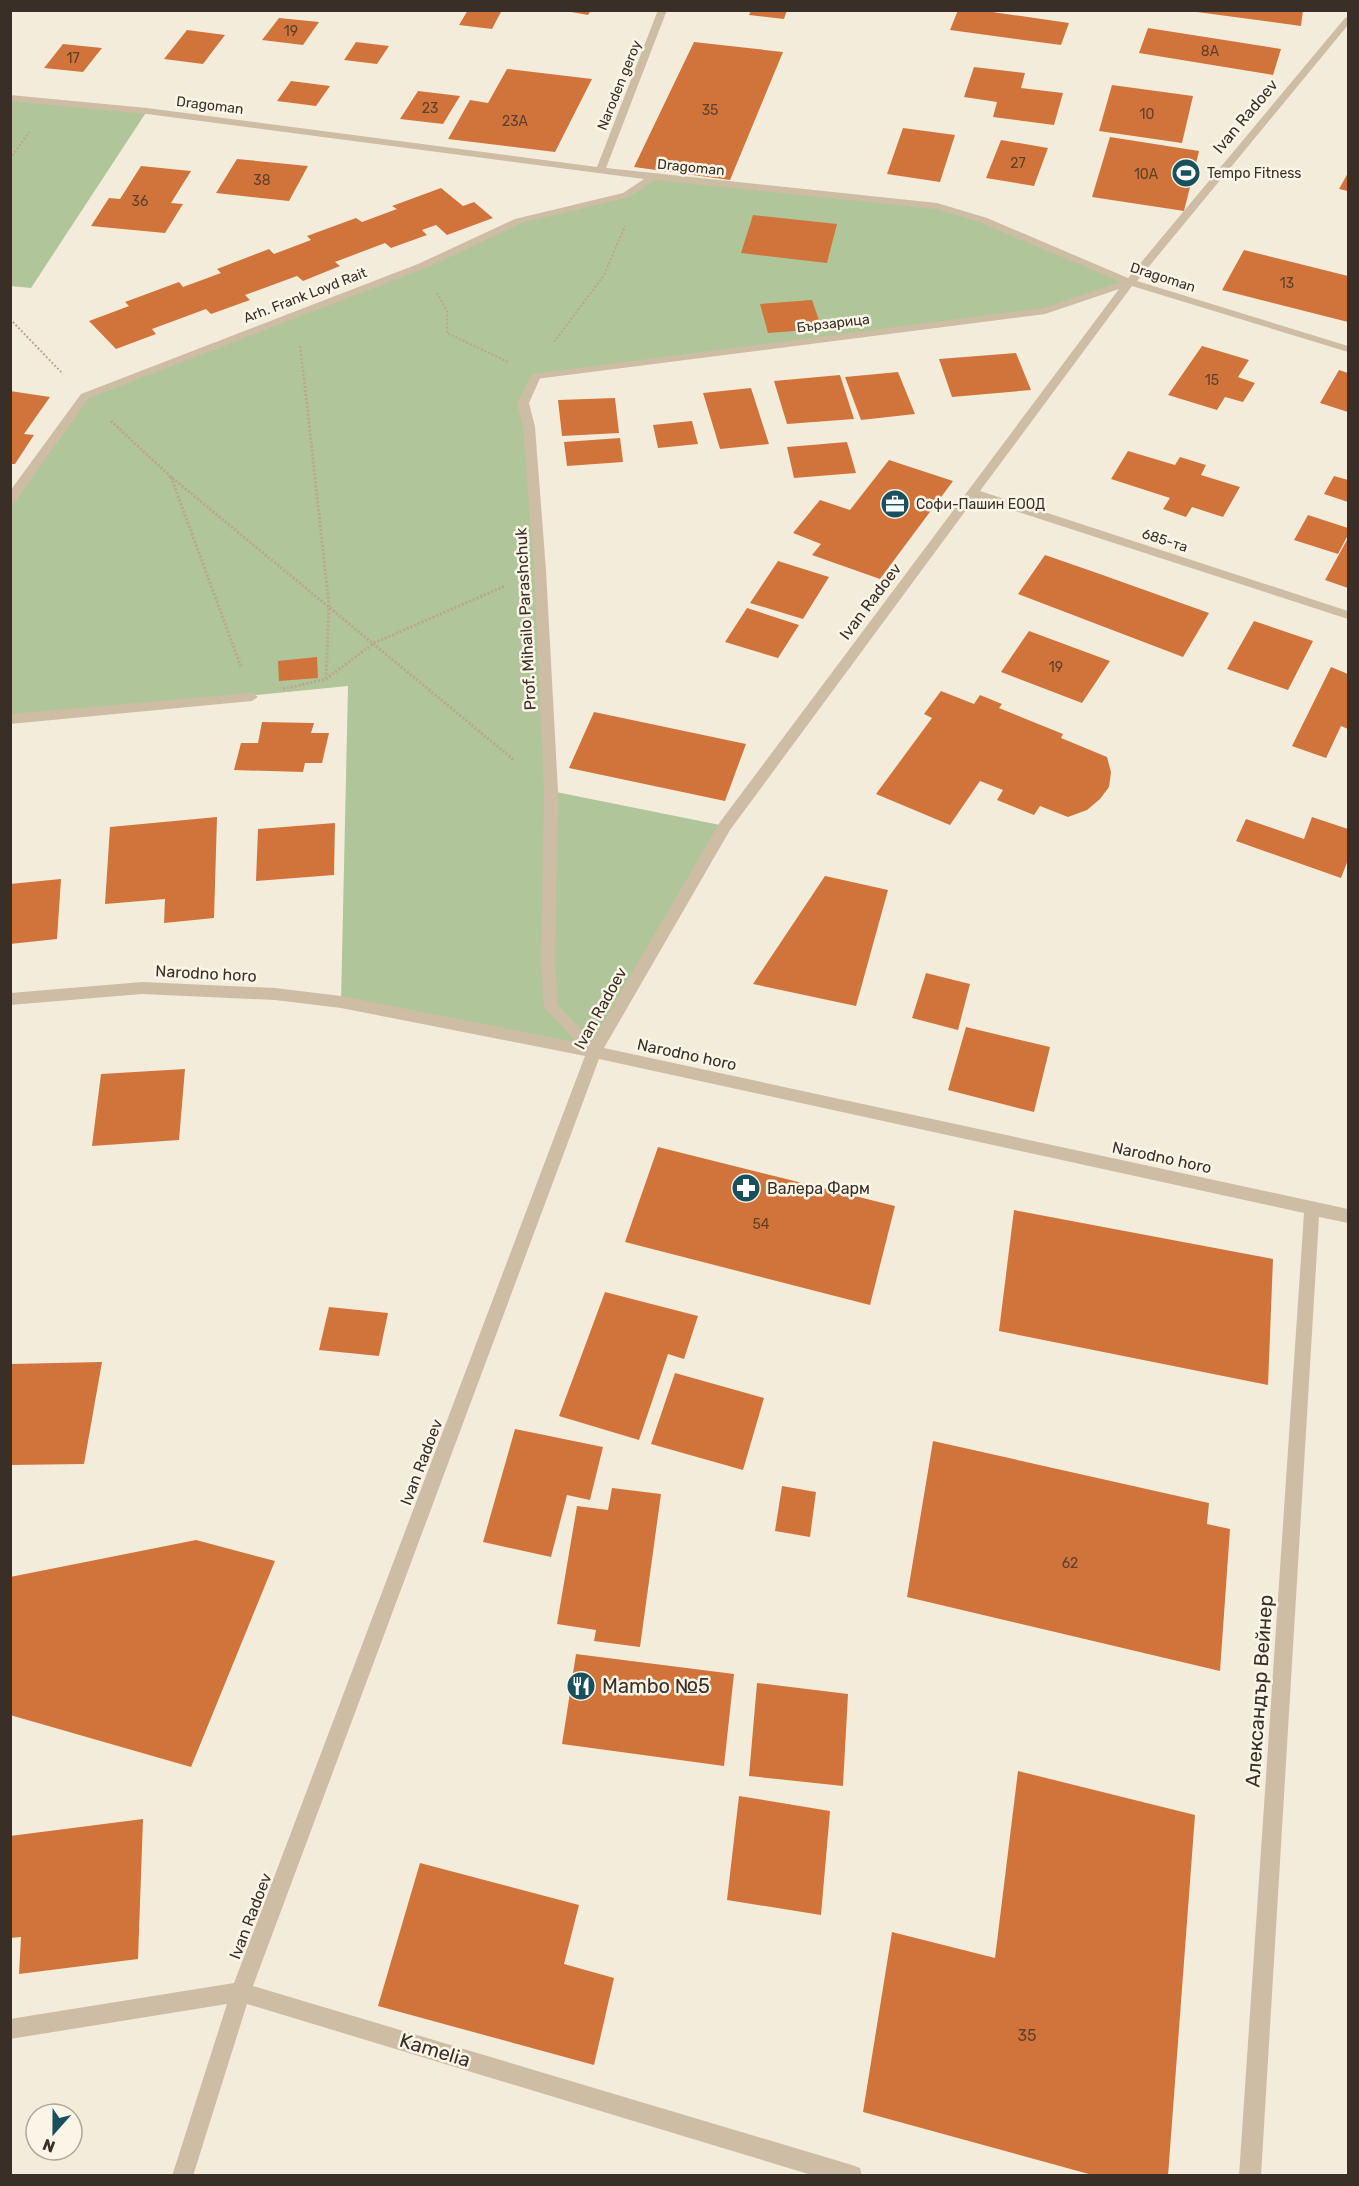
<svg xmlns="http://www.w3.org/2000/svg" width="1359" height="2186" viewBox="0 0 1359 2186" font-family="Rubik,sans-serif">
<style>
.green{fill:#b0c599}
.building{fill:#d1743b}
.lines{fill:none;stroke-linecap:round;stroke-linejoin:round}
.path-far1{stroke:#baa78f;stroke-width:2;stroke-dasharray:2 2;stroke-linecap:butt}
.path{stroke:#baa78f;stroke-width:3;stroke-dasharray:2 2;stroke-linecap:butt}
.service{fill:#cebda5;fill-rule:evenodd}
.minor{fill:#cebda5;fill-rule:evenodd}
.labels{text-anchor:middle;stroke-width:5;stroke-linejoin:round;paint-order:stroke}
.number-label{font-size:14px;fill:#5f402c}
.far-street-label{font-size:14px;fill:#392f27;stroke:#fbf5e8}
.far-poi-label{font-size:14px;fill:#392f27;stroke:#fbf5e8;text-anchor:start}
.street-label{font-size:16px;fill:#392f27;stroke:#fbf5e8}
.poi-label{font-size:16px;fill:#392f27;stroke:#fbf5e8;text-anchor:start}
.near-number-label{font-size:16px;fill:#5f402c}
.near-poi-label{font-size:20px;fill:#392f27;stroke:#fbf5e8;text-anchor:start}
.near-street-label{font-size:20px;fill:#392f27;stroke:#fbf5e8}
</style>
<rect width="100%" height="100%" fill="#f4ecdb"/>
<path class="green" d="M10,98L147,111L31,288L11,286Z
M653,177L937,206L983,220L1130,282L1045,311L536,376L523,403L551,791L725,826L594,1052L341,1002L348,686L11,719V500L85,396L422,266L519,221L626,195Z"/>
<path class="building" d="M468,10H502L492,29L459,25Z
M560,10H591L588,15Z
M751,10H787L784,19L749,15Z
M958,10H979L1069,23L1061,45L950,30Z
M1182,10H1303L1301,26Z
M279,18L319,22L303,45L262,40Z
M1148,28L1281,49L1273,75L1139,53Z
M187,30L225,35L203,64L164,59Z
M356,42L389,46L377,64L344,60Z
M694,42L783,52L730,180L634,167Z
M63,44L102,48L83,72L44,68Z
M974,67L1025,73L1021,88L1063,93L1054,125L993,117L997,102L964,97Z
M507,69L592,79L555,152L448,139L470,100L488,103Z
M291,81L330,86L316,106L277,101Z
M1112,85L1193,96L1182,143L1099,131Z
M418,91L460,96L443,124L400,119Z
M903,128L955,135L940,182L887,174Z
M1110,137L1199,151L1184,211L1092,197Z
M1001,140L1048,148L1034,186L986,178Z
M237,159L308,166L289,201L216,193Z
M141,166L191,171L171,203L183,204L165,233L91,226L109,198L120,199Z
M1348,173V191L1339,189Z
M441,188L463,206L474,202L493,218L447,235L436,225L422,230L427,235L391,248L385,243L335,262L340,266L303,281L297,276L245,295L250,300L211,314L206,309L152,329L156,334L116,349L89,321L129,306L125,302L179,282L183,287L221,273L217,269L269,249L274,254L311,240L307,236L356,218L362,222L397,209L392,206Z
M753,215L837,224L827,263L741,253Z
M1244,250L1348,276V322L1222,290Z
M812,300L822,329L768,333L760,304Z
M1202,346L1249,360L1238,377L1255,383L1243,402L1225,397L1217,410L1168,395Z
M1016,353L1031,390L952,397L939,359Z
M1339,370L1348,373V412L1320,403Z
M898,372L915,414L861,420L845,377Z
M840,375L854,419L787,424L774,381Z
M751,388L769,444L720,449L703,393Z
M10,391L50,397L24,434L34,435L15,464H10Z
M615,398L619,433L562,436L558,400Z
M692,421L698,444L658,448L653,425Z
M620,438L623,462L567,466L564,442Z
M847,442L856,473L794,478L787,447Z
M1128,451L1175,465L1180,457L1206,465L1201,475L1240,487L1223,517L1192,507L1186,517L1163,509L1170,498L1111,479Z
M889,460L953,481L880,579L812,555L821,544L793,533L820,500L850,510Z
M1334,476L1348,480V502L1324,494Z
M1308,515L1348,528V535L1338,554L1294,540Z
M1348,538V588L1325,580Z
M1045,555L1097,573L1209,613L1183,657L1018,594Z
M778,561L829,577L803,619L750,603Z
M747,608L799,625L778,658L725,642Z
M1254,621L1313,641L1288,690L1227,669Z
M1029,631L1110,661L1082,703L1001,672Z
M317,657L318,678L279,681L278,661Z
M1331,667L1348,674V729L1341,726L1326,758L1292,746Z
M941,691L974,704L980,695L1002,704L999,708L1063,734L1061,738L1107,757L1111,772L1109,787L1100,799L1087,810L1068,817L1040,806L1034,815L997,800L1003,790L980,781L950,825L876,794L932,718L924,714Z
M594,712L746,744L725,801L569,768Z
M262,722L314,723L311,733H329L322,763H305L303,772L234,770L241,743H258Z
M217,817L214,918L164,923L165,899L105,904L110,827Z
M1312,817L1348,829V860L1341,878L1236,841L1246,819L1304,839Z
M335,823L334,875L256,881L258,829Z
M825,876L888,890L856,1006L753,984Z
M61,879L57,939L10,944V884Z
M926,973L970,984L958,1030L912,1018Z
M966,1027L1050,1047L1034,1112L948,1090Z
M185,1069L179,1140L92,1146L101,1074Z
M658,1147L895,1206L870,1305L625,1242Z
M1014,1210L1273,1259L1268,1385L999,1331Z
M605,1292L698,1316L684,1359L668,1354L639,1440L559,1416Z
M329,1307L388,1313L379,1356L319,1350Z
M102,1362L84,1464L10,1465V1364Z
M675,1373L764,1398L743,1470L651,1444Z
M515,1429L603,1447L590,1500L567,1495L551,1557L483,1542Z
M933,1441L1209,1503L1207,1524L1230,1529L1220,1671L907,1597Z
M782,1486L816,1492L810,1537L775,1531Z
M612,1488L661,1494L640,1647L594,1641L596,1630L557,1624L577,1506L608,1510Z
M196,1540L275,1561L191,1767L10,1715V1577Z
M576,1654L734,1674L724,1766L562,1744Z
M757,1683L848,1694L843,1786L749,1776Z
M1018,1771L1195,1815L1168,2176H1096L863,2112L892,1932L995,1958Z
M739,1796L830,1811L821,1915L727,1900Z
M143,1819L138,1959L19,1974L21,1937L10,1938V1836Z
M420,1863L579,1905L564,1964L614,1978L594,2065L378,2006Z"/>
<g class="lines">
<path class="path-far1" d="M10,159L29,132
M437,293L447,311V333L508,362
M10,319L63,374
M554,342L604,275L625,226
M300,346L304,379"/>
<path class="path" d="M304,378L329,605L326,679
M111,421L170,476L514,760
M171,477L241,667
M283,689L326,679L374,643L505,586"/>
<path class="service" d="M536,373L541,376L529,403L535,427L546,570L558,791L555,965L558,1005L599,1048L601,1052L599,1056H589L544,1007L541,965L544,791L534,570L523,427L517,403L531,376Z
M252,693L258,697L252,701L10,724V714Z"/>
<path class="minor" d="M658,10H667L606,168L937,203L987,218L1128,278L1345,18L1348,17V25L1137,281L1348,346V352L1132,286L980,491L1348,611V619L975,498L730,830L604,1048L1348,1209V1223L1319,1217L1261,2176H1239L1304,1213L599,1059L253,1986L852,2165L860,2168L862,2176H815L247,2004L193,2176H172L227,2004L10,2039V2019L234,1983L585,1056L341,1008L275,1000L142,994L10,1005V993L142,982L275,988L341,996L590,1045L720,822L1119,289L1045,314L536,379L532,378V374L1043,308L1121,282L979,222L936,209L655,180L629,197L522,223L426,268L89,398L14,503L10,504V491L81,394L418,264L515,219L623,193L644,179L147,114L10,101V95L147,108L597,167Z"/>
</g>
<defs>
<g id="stadium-disc" transform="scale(1.5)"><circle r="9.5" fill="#18505e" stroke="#fbf5e8"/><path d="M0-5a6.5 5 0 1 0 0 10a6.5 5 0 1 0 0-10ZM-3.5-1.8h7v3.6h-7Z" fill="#fff"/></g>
<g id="office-disc" transform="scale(1.5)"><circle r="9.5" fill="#18505e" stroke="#fbf5e8"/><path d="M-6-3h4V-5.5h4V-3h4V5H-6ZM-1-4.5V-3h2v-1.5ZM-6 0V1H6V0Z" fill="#fff"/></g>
<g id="pharmacy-disc" transform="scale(1.5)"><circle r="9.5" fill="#18505e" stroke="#fbf5e8"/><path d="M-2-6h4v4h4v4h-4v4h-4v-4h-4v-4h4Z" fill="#fff"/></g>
<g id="restaurant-disc" transform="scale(1.5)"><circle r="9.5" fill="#18505e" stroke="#fbf5e8"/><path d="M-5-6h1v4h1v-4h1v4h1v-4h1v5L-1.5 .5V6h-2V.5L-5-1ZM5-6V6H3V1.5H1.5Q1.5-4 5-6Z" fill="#fff"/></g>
</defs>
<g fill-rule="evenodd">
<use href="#stadium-disc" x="1186" y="173"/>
<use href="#office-disc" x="895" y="504"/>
<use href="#pharmacy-disc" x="746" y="1188"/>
<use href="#restaurant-disc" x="581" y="1686"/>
</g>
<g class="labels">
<g class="number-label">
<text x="291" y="36">19</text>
<text x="1210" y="56">8А</text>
<text x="73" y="63">17</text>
<text x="430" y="113">23</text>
<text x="710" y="115">35</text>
<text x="1147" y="119">10</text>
<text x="515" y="126">23А</text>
<text x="1018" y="168">27</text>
<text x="1146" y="179">10A</text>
<text x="262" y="185">38</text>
<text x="140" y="206">36</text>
<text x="1287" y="288">13</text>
<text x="1212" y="385">15</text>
<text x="1056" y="672">19</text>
<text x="761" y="1229">54</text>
<text x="1070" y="1568">62</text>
</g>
<g class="far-street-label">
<text transform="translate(619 85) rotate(-68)" y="5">Naroden geroy</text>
<text transform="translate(210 105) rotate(7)" y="5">Dragoman</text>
<text transform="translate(691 167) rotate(6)" y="5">Dragoman</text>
<text transform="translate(1163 277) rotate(18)" y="5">Dragoman</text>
<text transform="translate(305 295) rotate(-21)" y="5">Arh. Frank Loyd Rait</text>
<text transform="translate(833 323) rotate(-7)" y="5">Бързарица</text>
<text transform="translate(1165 540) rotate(18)" y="5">685-та</text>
</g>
<g class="far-poi-label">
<text x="1207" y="178">Tempo Fitness</text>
<text x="916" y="509">Софи-Пашин ЕООД</text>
</g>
<g class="street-label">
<text transform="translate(1245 116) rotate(-50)" y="6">Ivan Radoev</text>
<text transform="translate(870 601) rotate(-53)" y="6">Ivan Radoev</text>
<text transform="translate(525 619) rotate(-93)" y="6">Prof. Mihailo Parashchuk</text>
<text transform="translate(206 973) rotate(3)" y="6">Narodno horo</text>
<text transform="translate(600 1008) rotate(-61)" y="6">Ivan Radoev</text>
<text transform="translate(687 1054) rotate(12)" y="6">Narodno horo</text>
<text transform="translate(1162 1157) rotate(12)" y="6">Narodno horo</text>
<text transform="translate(421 1462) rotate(-69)" y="6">Ivan Radoev</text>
<text transform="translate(250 1916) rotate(-69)" y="6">Ivan Radoev</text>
</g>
<g class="poi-label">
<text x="767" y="1194">Валера Фарм</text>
</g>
<g class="near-number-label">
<text x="1027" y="2041">35</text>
</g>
<g class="near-poi-label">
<text x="602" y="1693">Mambo №5</text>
</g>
<g class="near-street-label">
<text transform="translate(1259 1691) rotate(-86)" y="7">Александър Вейнер</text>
<text transform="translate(435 2050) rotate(17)" y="7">Kamelia</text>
</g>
</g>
<rect width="1359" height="2186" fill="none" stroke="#392f27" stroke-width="24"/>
<g transform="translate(54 2132) rotate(201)"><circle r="28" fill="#fbf5e8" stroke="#ada69b" stroke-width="1.5"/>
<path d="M0-4.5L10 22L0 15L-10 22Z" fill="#18505e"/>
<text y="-9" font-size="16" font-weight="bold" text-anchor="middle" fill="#392f27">N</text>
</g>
</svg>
